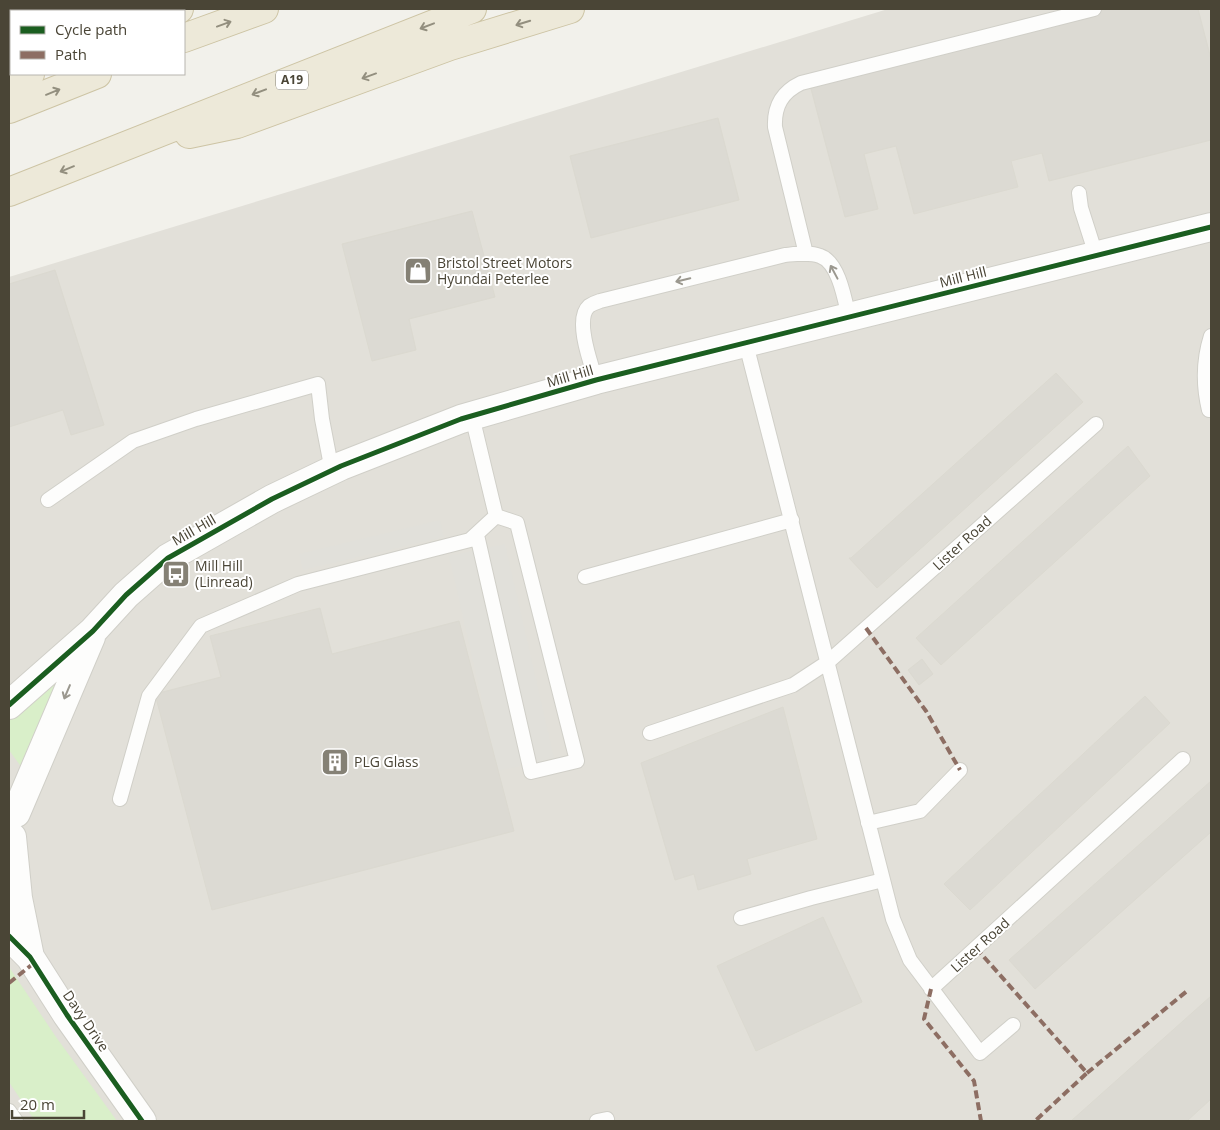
<svg xmlns="http://www.w3.org/2000/svg" width="1220" height="1130" viewBox="0 0 1220 1130" font-family="'Open Sans',sans-serif">
<style>
.industrial{fill:#e2e0d9}
.green{fill:#d9efc9}
.parking{fill:#e1e0da}
.building{fill:#dcdad3;stroke:#dbd9d0}
.lines{fill:none;stroke-linecap:round;stroke-linejoin:round}
.lane-casing{stroke:#d0cfc8;stroke-width:16}
.street-casing{stroke:#d0cfc8;stroke-width:30}
.highway-casing{stroke:#cdc4a4;stroke-width:30}
.lane{stroke:#fdfdfc;stroke-width:14}
.street{stroke:#fdfdfc;stroke-width:28}
.highway{stroke:#ede9d9;stroke-width:28}
.quiet{stroke:#8d6e63;stroke-width:4;stroke-dasharray:8 4;stroke-linecap:butt}
.cycleway-casing{stroke:#fff;stroke-width:8}
.cycleway{stroke:#1b5e20;stroke-width:5}
.oneway{stroke:#938f7f}
.oneway2{stroke:#9b988f}
.labels{text-anchor:middle;stroke-width:4;stroke-linejoin:round;paint-order:stroke}
.shield{fill:#fff;stroke:#807d72;stroke-width:1}
.shield-label{font-size:12px;font-weight:bold;fill:#4a4536}
.poi-label{font-size:14px;fill:#4a4536;stroke:#fff;text-anchor:start}
.street-label{font-size:14px;fill:#4a4536;stroke:#fff}
</style>
<rect width="100%" height="100%" fill="#f2f1eb"/>
<path class="industrial" d="M888,9H1211V1121H9V277Z"/>
<path class="green" d="M57,673L61,677L22,768L9,750V721Z
M9,967L56,1037L117,1121H35L9,1082Z"/>
<path class="parking" d="M440,520L444,537L303,570L299,554Z
M505,544L554,758L498,771L449,556Z"/>
<path class="building" d="M1105,9H1198L1211,59V140L1049,181L1042,153L1011,161L1018,187L914,214L896,146L864,154L878,209L845,217L810,85Z
M718,118L739,200L591,238L570,156Z
M472,211L495,297L409,319L416,350L372,361L342,244Z
M55,270L104,425L71,435L63,410L9,427V284Z
M1056,373L1083,402L877,588L849,558H851Z
M1128,446L1150,476L941,665L916,638Z
M320,608L332,654L459,621L514,831L212,910L155,694L221,677L210,636Z
M922,659L933,674L919,685L908,670Z
M1145,696L1170,723L970,910L944,884Z
M783,707L817,839L747,859L751,874L698,890L694,874L675,880L641,763Z
M1211,781V832L1035,989L1009,960Z
M823,917L862,1002L756,1051L717,966Z
M1211,996V1099L1187,1121H1071Z"/>
<g class="lines">
<g class="lane-casing">
<path id="lane" d="M1079,193L1081,208L1096,255
M806,254L775,127C774,106 782,92 801,83L1094,9
M746,344L893,919L910,960L980,1053L1013,1025
M596,380C591,364 574,319 589,306C592,304 597,302 600,301L785,255C796,254 810,252 820,256C839,262 845,301 849,318
M1209,410C1203,385 1203,361 1211,336
M48,500L133,441L196,419L318,384L322,419L332,471
M477,535L531,772L577,761L517,523L496,516
M585,577L792,520
M650,733L793,685L828,662L1096,424
M120,799L149,696L201,626L298,584L470,540L496,516L472,416
M868,823L920,811L960,770
M741,918L811,898L883,880
M931,989L1183,759
M9,1111L16,1121
M597,1121L607,1119"/>
</g>
<g class="street-casing">
<path id="street" d="M9,705L93,631L126,595L168,558L272,499L341,466L461,419L596,380L1211,227
M16,813L91,637
M12,837L18,898L30,957
M9,936L30,957L67,1015L142,1121"/>
</g>
<g class="highway-casing">
<path id="highway" d="M173,11L179,9
M184,38L264,9
M9,83L30,74
M9,109L97,74
M189,134L237,124L450,46L570,9
M9,192L472,9"/>
</g>
<use href="#lane" class="lane"/>
<use href="#street" class="street"/>
<use href="#highway" class="highway"/>
<path class="quiet" d="M866,628L926,711L960,770
M976,948L1087,1073L1035,1121
M9,983L34,963
M931,989L924,1019L974,1081L981,1121
M1087,1073L1187,991"/>
<g class="cycleway-casing">
<path id="cycleway" d="M9,705L93,631L126,595L168,558L272,499L341,466L461,419L596,380L1211,227
M9,936L30,957L67,1015L142,1121"/>
</g>
<use href="#cycleway" class="cycleway"/>
</g>
<defs><path id="oneway-shaft" d="M-6 0H5M1.5-3L5.5 0L1.5 3" fill="none" stroke-width="1.6" stroke-linecap="round" stroke-linejoin="round" transform="scale(1.25)"/></defs>
<g class="oneway">
<use href="#oneway-shaft" transform="translate(523 23) rotate(163)"/>
<use href="#oneway-shaft" transform="translate(224 24) rotate(-20)"/>
<use href="#oneway-shaft" transform="translate(427 26) rotate(159)"/>
<use href="#oneway-shaft" transform="translate(369 76) rotate(160)"/>
<use href="#oneway-shaft" transform="translate(53 92) rotate(-22)"/>
<use href="#oneway-shaft" transform="translate(259 92) rotate(159)"/>
<use href="#oneway-shaft" transform="translate(67 169) rotate(158)"/>
</g>
<g class="oneway2">
<use href="#oneway-shaft" transform="translate(834 272) rotate(-118)"/>
<use href="#oneway-shaft" transform="translate(683 280) rotate(166)"/>
<use href="#oneway-shaft" transform="translate(67 692) rotate(113)"/>
</g>
<defs>
<g id="shop-square" transform="scale(1.4375)"><rect x="-9" y="-9" width="18" height="18" rx="4" fill="#858175" stroke="#fff"/><path d="M-5-2.5h2.3a2.7 3.5 0 0 1 5.4 0H5L5.5 6h-11ZM-1.5-2.5h3a1.5 2.3 0 0 0-3 0Z" fill="#fff"/></g>
<g id="bus-square" transform="scale(1.4375)"><rect x="-9" y="-9" width="18" height="18" rx="4" fill="#858175" stroke="#fff"/><path d="M-5-6H5V4H4V6H2V4H-2V6H-4V4H-5ZM-3.5-4V0h7V-4ZM-3.5 1.2v1.5H-2V1.2ZM2 1.2v1.5H3.5V1.2Z" fill="#fff"/></g>
<g id="building-square" transform="scale(1.4375)"><rect x="-9" y="-9" width="18" height="18" rx="4" fill="#858175" stroke="#fff"/><path d="M-4-6H4V6H1V3H-1V6H-4ZM-2.5-4.3h1.7v1.8h-1.7ZM.8-4.3h1.7v1.8H.8ZM-2.5-1h1.7V.8h-1.7ZM.8-1h1.7V.8H.8Z" fill="#fff"/></g>
</defs>
<g fill-rule="evenodd">
<use href="#shop-square" x="418" y="271"/>
<use href="#bus-square" x="176" y="574"/>
<use href="#building-square" x="335" y="762"/>
</g>
<g class="labels">
<rect class="shield" x="276" y="70.5" width="32" height="19" rx="4"/>
<g class="shield-label">
<text x="292" y="84">A19</text>
</g>
<g class="poi-label">
<text x="437" y="268">Bristol Street Motors<tspan x="437" dy="16">Hyundai Peterlee</tspan></text>
<text x="195" y="571">Mill Hill<tspan x="195" dy="16">(Linread)</tspan></text>
<text x="354" y="767">PLG Glass</text>
</g>
<g class="street-label">
<text transform="translate(963 277) rotate(-14)" y="5">Mill Hill</text>
<text transform="translate(570 376) rotate(-16)" y="5">Mill Hill</text>
<text transform="translate(194 530) rotate(-30)" y="5">Mill Hill</text>
<text transform="translate(962 543) rotate(-42)" y="5">Lister Road</text>
<text transform="translate(980 945) rotate(-42)" y="5">Lister Road</text>
<text transform="translate(86 1021) rotate(56)" y="5">Davy Drive</text>
</g>
</g>
<rect width="1220" height="1130" fill="none" stroke="#4a4536" stroke-width="20"/>
<rect x="10" y="10" width="175" height="65" fill="#ffffff" stroke="#b7b5af"/>
<rect x="20" y="26" width="25" height="8" fill="#1b5e20" stroke="#b7b5af"/>
<text x="55" y="35" font-size="15" fill="#4a4536">Cycle path</text>
<rect x="20" y="51" width="25" height="8" fill="#8d6e63" stroke="#b7b5af"/>
<text x="55" y="60" font-size="15" fill="#4a4536">Path</text>
<path d="M12 1110v8h72v-8" fill="none" stroke="#4a4536" stroke-width="2.5"/>
<text x="20" y="1110" font-size="15" fill="#4a4536" stroke="#ffffff" stroke-width="4" paint-order="stroke">20 m</text>
</svg>
